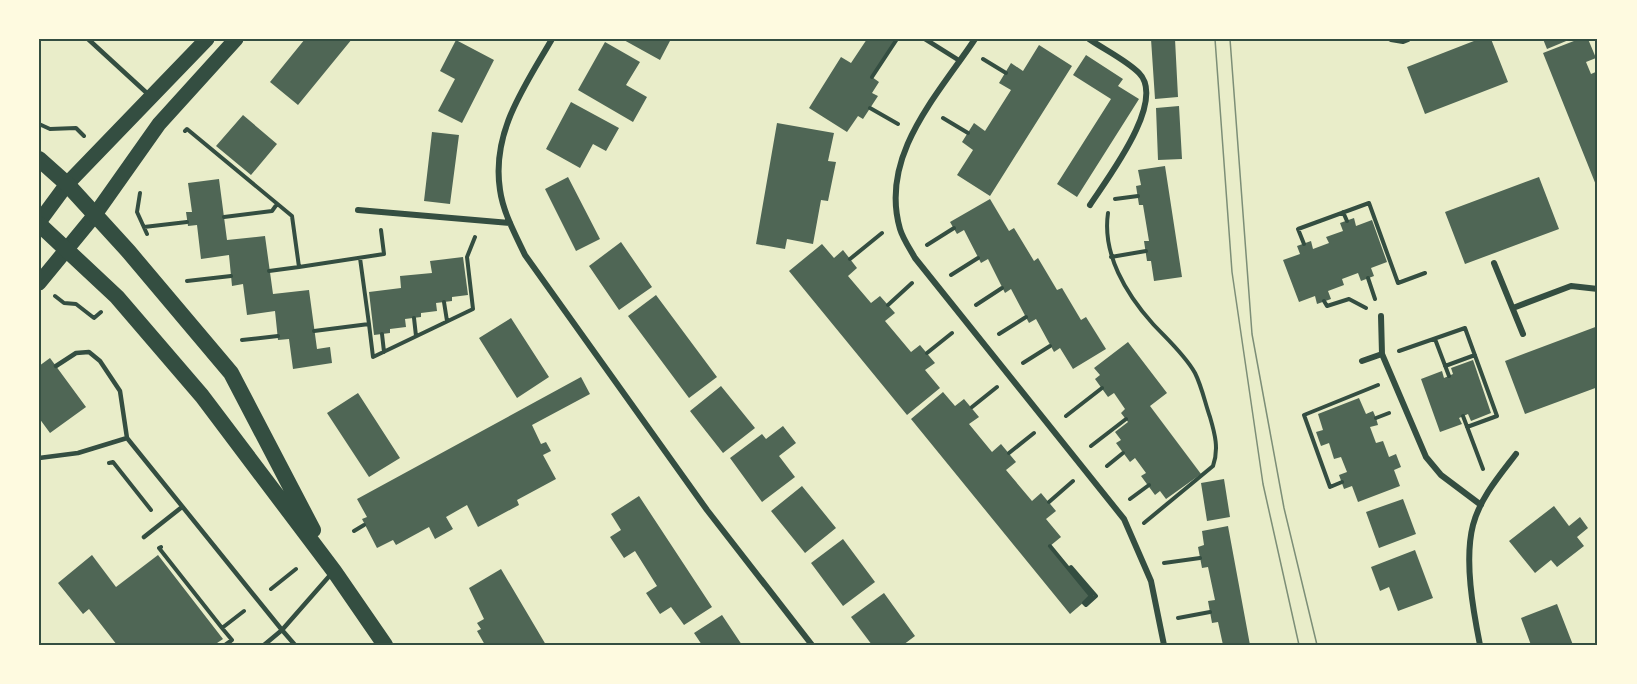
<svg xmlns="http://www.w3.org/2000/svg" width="1637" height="684" viewBox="0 0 1637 684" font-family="'Fira Sans',sans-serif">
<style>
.building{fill:#4f6655}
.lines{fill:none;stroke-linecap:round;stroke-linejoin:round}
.path{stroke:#344e41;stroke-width:4}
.service{stroke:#344e41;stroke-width:4.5}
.minor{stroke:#344e41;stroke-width:6}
.primary{stroke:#344e41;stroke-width:15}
.trunk{stroke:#344e41;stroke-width:16}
.tram{stroke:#7c8e77;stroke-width:1.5}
.neatline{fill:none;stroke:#344e41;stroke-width:2}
</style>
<rect width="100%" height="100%" fill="#e9edc9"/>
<path class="building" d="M305,39H352L298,105L270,82Z
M622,39H671L660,60Z
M867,39H897L872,77L879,82L872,93L878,96L863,119L858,116L847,132L809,108L841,57L851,63Z
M1151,39H1175L1178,97L1155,99Z
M1479,39H1491L1508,82L1425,114L1407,67Z
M1543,39H1571L1547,49Z
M1579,39H1588L1596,58L1586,62L1591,74L1598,71V190L1543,53Z
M456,40L494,60L462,123L438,111L455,79L440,71Z
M605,42L640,62L626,85L647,97L633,122L578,90Z
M1039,45L1072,66L990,196L957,175L973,150L962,142L974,123L985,131L1011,90L999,83L1011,63L1023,71Z
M1086,55L1123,79L1118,86L1139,99L1077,197L1057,184L1111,99L1073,75Z
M571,102L619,128L606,151L593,144L580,168L546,149Z
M1179,106L1182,159L1158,160L1156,108Z
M243,115L277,144L251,175L216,146Z
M777,123L834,133L828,161L836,162L828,201L821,200L813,244L787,239L785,249L756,244Z
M432,132L459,135L450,204L424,201Z
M1165,166L1182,277L1154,281L1151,261H1147L1144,241H1149L1143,205H1139L1136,186L1141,185L1138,170Z
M568,177L600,239L576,251L545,189Z
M1539,177L1559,229L1465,264L1445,212Z
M219,179L227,240L265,236L273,294L309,290L317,349L330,347L332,363L293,369L289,339L278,340L275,311L247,315L243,284L232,286L229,255L201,259L197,225L188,226L186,212H192L188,183Z
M990,199L1009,231L1014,228L1034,261L1038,258L1057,290L1062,288L1081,320L1086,317L1106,349L1073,369L1060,348L1054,352L1036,319L1029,323L1011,289L1005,293L988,259L981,263L964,230L957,234L950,222Z
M1354,218L1356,226L1372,220L1387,262L1371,268L1374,276L1361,281L1358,273L1342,279L1344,285L1328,291L1331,299L1317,304L1315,296L1299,302L1283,260L1300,254L1297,246L1311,241L1313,249L1329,243L1326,237L1343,231L1340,223Z
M621,242L652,287L619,310L589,266Z
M822,244L834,258L843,250L857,268L848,276L871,303L880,296L895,313L885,321L911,352L920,345L935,363L925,370L940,388L907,415L789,271Z
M463,257L468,295L452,297V301L436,303L437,311L421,313V317L405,319L406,327L390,329V333L374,335L369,292L401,288L400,276L432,273L430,261Z
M656,295L717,377L689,398L628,316Z
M511,318L549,377L517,398L479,338Z
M1598,326V387L1525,414L1505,361Z
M1128,342L1167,393L1150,406L1201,474L1166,499L1160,491L1155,495L1141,476L1146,473L1135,458L1130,462L1116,443L1121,440L1115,432L1128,422L1121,413L1125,409L1114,393L1108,397L1095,379L1100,375L1094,368Z
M50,358L86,407L50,433L39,418V366Z
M1473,360L1491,413L1471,421L1468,414L1459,418L1462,424L1440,432L1421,379L1442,371L1444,378L1453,374L1451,368Z
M581,377L590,394L532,425L541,444L546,442L551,451L543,455L556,479L517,500L519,505L478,527L467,505L446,517L453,529L435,539L429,527L396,545L393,540L377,548L362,519L367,517L357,499Z
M721,386L755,428L723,453L690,411Z
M943,392L955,406L964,399L979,417L969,424L992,452L1001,444L1016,462L1006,470L1032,501L1041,493L1056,511L1046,519L1061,537L1050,546L1091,596L1070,614L911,419Z
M358,393L400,458L369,477L327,413Z
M1359,398L1366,414L1373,411L1376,418L1378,425L1370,427L1376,443L1383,441L1389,457L1396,454L1401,467L1394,470L1400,486L1358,502L1352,486L1344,489L1339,475L1347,472L1341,457L1334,459L1329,443L1321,446L1316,432L1323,430L1318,414Z
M783,426L796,443L779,456L795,477L762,502L730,458L762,434L766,439Z
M1224,479L1230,517L1207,521L1201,483Z
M802,486L836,528L805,553L771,511Z
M639,496L712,607L684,625L671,607L660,614L646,593L657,586L635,551L624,558L610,537L621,530L611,514Z
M1403,499L1416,534L1379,548L1366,512Z
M1554,506L1569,526L1580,517L1588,528L1577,537L1584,546L1557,567L1551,560L1535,573L1509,541Z
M1228,526L1250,645H1223L1218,622L1212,623L1208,601L1215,600L1208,567L1202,568L1198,547L1204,545L1202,531Z
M843,539L875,582L843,606L811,563Z
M1415,550L1433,598L1398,611L1389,587L1380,591L1371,567Z
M92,555L116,587L158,555L223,639L214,645H117L89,609L83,614L58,583Z
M501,569L546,645H485L477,631L481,629L477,623L484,619L469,588Z
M884,593L915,636L903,645H872L851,617Z
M1557,604L1573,645H1531L1521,618Z
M722,615L742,645H702L694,633Z"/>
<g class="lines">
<path class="path" d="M983,59L1006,73
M872,77L897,39
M870,108L898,124
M943,118L968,133
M39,124L50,129L76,128L84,136
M185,131L187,129L292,216L299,267L384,254L381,230
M140,193L137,212L147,234
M1115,199L1138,196
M1343,212L1347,221
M1108,213C1102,254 1126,294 1153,324C1167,339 1185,355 1195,373C1202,387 1205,403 1210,417C1215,434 1219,449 1213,466L1144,523
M224,217L272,211L277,204
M144,227L187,222
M1304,244L1298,229L1369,203L1398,283L1425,273
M927,245L954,228
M1111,257L1146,251
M850,259L882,233
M269,271L299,267
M951,275L978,258
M1368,278L1375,299
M187,281L231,276
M55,296L64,303L76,304L94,318L101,312
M1324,301L1327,306L1349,299L1366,308
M444,302L447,321
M888,305L912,283
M976,305L1002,288
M414,318L416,336
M369,324L373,357L473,309L467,257L475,237
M314,331L369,324L360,258
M382,334L384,352
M999,334L1026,317
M1435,339L1449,376
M242,340L278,336
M1399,351L1465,328L1497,416L1467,427
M927,353L952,333
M1023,363L1050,346
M1445,366L1475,355
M972,407L997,387
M1066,416L1102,388
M1463,416L1483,469
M1376,418L1389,413
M1091,446L1126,419
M1009,453L1034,433
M109,463L113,462L151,510
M1107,466L1123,453
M1342,482L1330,487L1304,415L1378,385
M1130,499L1149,485
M1049,502L1073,481
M354,531L364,525
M1050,546L1091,596L1084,603
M161,547L159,548L222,628
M1164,563L1200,558
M1071,567L1096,596L1086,605L1084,603
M271,589L296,569
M1178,618L1210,612
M225,645L232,640L222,628L244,611"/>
<path class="service" d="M88,39L149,95
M925,39L960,61
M127,438L282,630L264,645
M39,458L78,453L127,438L120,391L100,361L89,352L76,353L56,366
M144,537L182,507
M295,645L282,630L332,573"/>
<path class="minor" d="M552,39C525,86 491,132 500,190C503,212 515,234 525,255L707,510L812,645
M975,39C937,96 879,156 900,229C903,239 910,249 915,258L1124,519L1151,581L1164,645
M1089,39C1105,50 1126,60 1139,73C1167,101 1107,179 1090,205
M1391,39L1403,41L1408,39
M358,210L510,223
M1494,263L1523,334
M1513,308L1571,286L1598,289
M1382,354L1426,457L1441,475L1481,505
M1362,361L1382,354L1381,316
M1480,645C1473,610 1464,560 1473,525C1480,498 1500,475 1516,454"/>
<path class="primary" d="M39,222L67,184L207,39
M39,283L94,216L159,124L236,39"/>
<path class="trunk" d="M39,159L67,184L129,252L231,373L313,530
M39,224L117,297L202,396L334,571L385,645"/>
<path class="tram" d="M1215,39L1232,272L1263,484L1299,645
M1230,39L1252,334L1284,508L1317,645"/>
</g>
<rect width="1637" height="684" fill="none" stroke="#fefae0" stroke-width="81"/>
<rect x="40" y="40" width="1556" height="604" class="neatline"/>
</svg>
